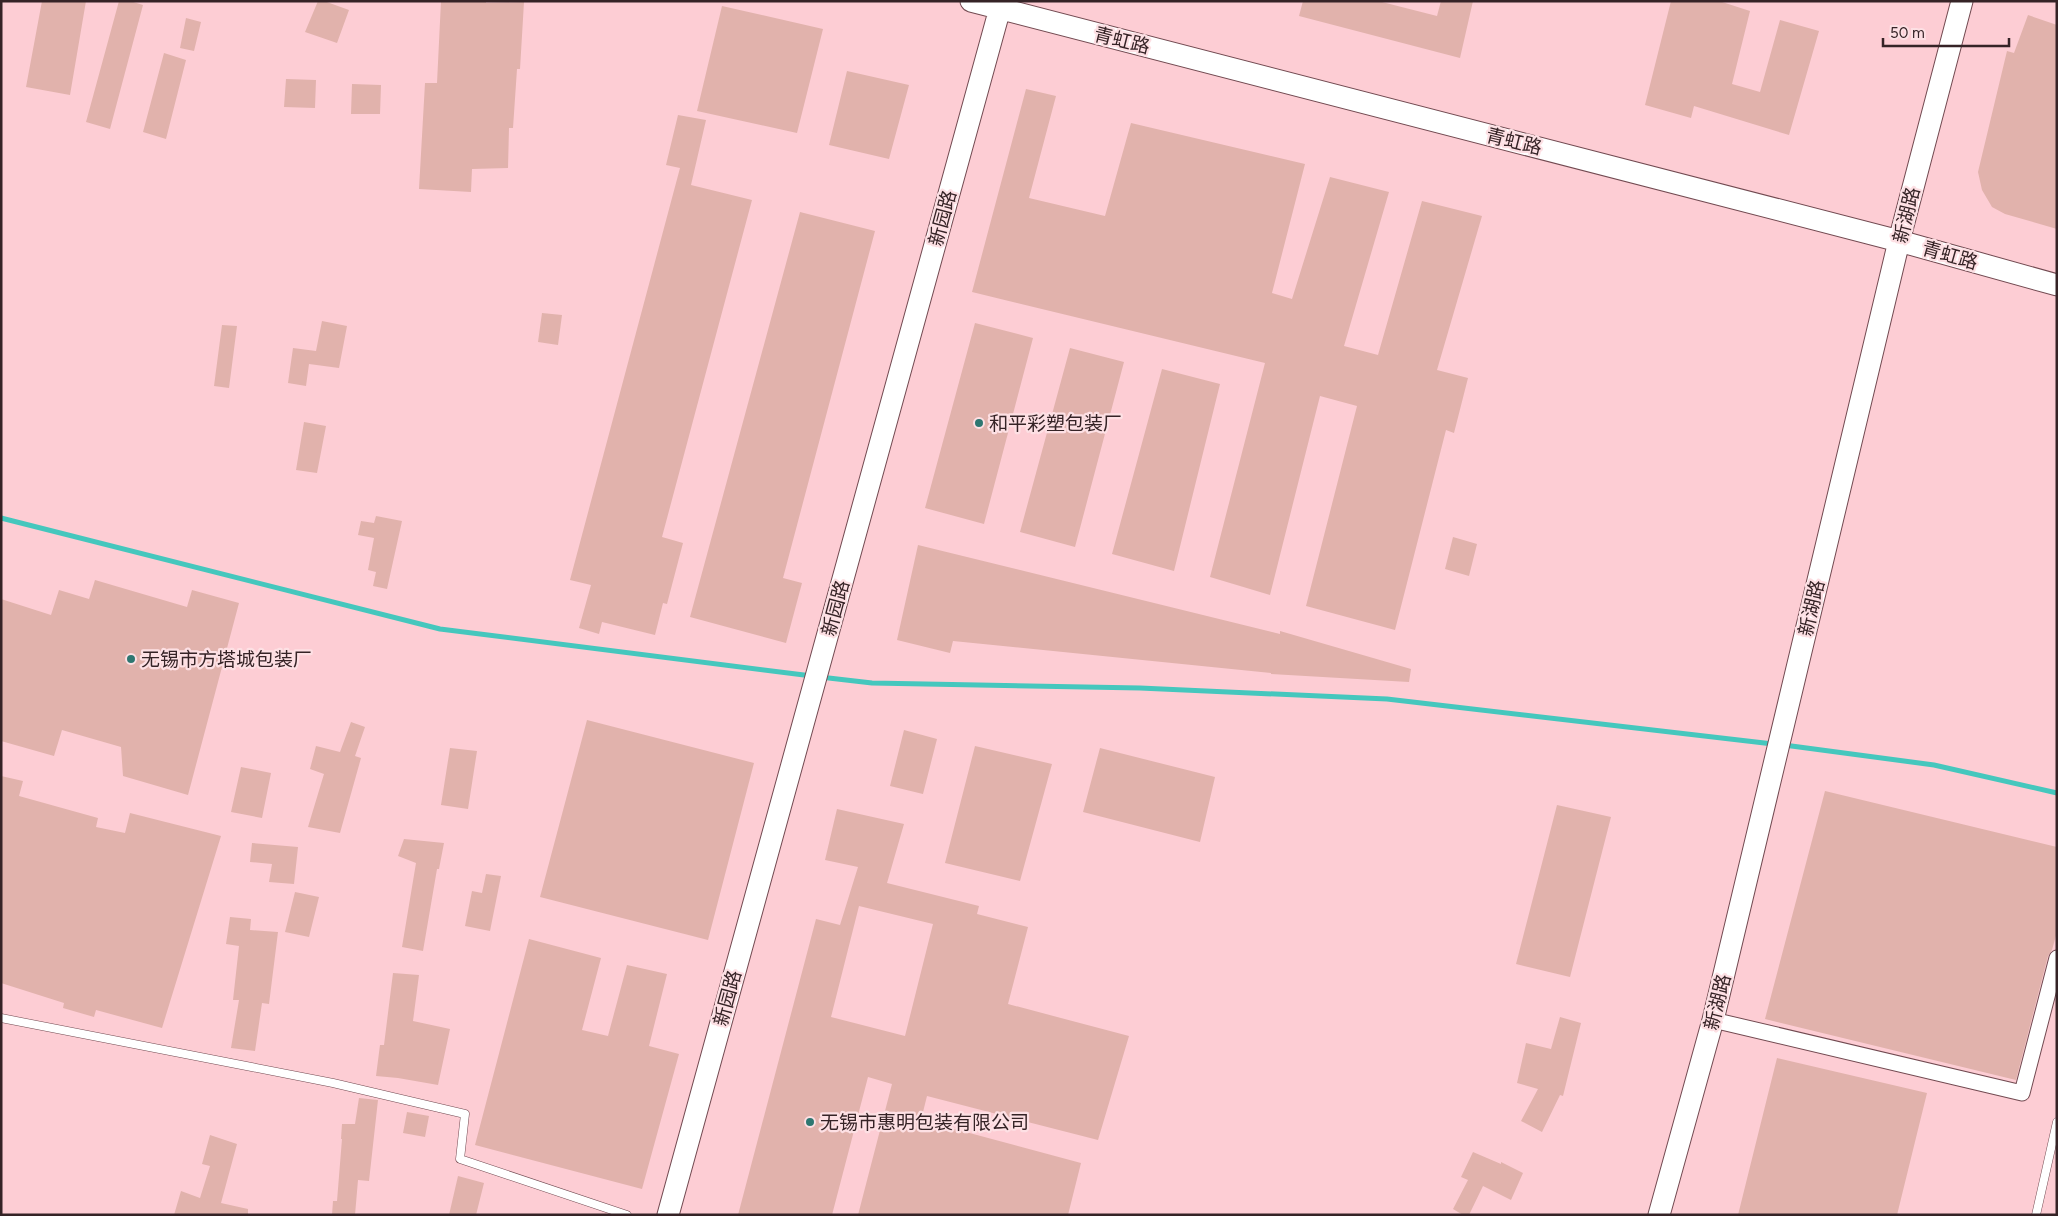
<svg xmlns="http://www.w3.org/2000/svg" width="2058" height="1216" viewBox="0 0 2058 1216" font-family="Figtree,'Noto Sans SC',sans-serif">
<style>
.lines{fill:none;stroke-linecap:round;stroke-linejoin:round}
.stream{stroke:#45c7bd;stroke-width:5}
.building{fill:#e1b2ac;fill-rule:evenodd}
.lane-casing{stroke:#724a51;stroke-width:9}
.street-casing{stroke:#724a51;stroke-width:17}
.secondary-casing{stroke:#724a51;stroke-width:23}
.lane{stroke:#fff;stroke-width:8}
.street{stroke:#fff;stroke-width:15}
.secondary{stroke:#fff;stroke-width:21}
.poi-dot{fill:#2e7771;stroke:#fde0e4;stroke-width:2}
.labels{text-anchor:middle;stroke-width:4.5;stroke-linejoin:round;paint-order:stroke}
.street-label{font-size:19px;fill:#352326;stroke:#fde0e4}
.poi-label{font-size:19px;fill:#352326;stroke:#fde0e4;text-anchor:start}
</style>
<rect width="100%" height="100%" fill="#fdcdd4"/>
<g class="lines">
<path class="stream" d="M1,518L440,629L812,676
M820,677L872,683L1140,688L1387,699L1773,744
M1784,745L1934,765L2057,793"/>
</g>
<path class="building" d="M42,1H86L70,95L26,87Z
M119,1H130L143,5L110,129L86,122Z
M318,1H324L349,10L337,43L305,32Z
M441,1H486V3L524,2L520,69H517L513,128H509L508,168L472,169L471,192L419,189L425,83H437Z
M1303,1H1378L1437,16L1441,1H1473L1460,58L1299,16Z
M1671,1H1719L1750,11L1732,84L1760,92L1780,20L1819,31L1789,135L1694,106L1691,118L1645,105Z
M722,6L823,29L797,133L697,111Z
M2028,15L2057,25V229L2005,214L1992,207L1982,190L1978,172L2007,51L2014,53Z
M186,18L201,22L194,51L180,48Z
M164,53L186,60L166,139L143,132Z
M847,71L909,85L889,159L829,145Z
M286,79L316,80L315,108L284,107Z
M352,84L381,85L380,114H351Z
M1026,89L1056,96L1029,198L1105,216L1131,123L1305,164L1272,293L1292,299L1330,177L1389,192L1344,346L1378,355L1422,201L1482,216L1437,370L1468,378L1454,433L1446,430L1395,630L1306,606L1357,406L1320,396L1270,595L1210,577L1265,363L972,292Z
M678,115L706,120L691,185L752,200L662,537L683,543L667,604L663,603L655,635L602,622L599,634L579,628L591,585L570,580L680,168L666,165Z
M800,212L875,231L783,578L802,583L786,643L690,617Z
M542,313L562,315L558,345L538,342Z
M322,321L347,326L339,368L309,364L306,386L288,383L293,348L316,351Z
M975,323L1033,338L984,524L925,508Z
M222,325L237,326L229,388L214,386Z
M1070,348L1124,362L1075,547L1020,532Z
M1162,369L1220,384L1174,571L1112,554Z
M304,422L326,426L317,473L296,470Z
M376,516L402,521L387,589L373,586L376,572L368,570L374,538L358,535L361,521L374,523Z
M1453,537L1477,544L1469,576L1445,569Z
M918,545L1280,634V631L1411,669L1409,682L1271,674V673L953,641L950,653L897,640Z
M95,580L187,607L192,590L239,603L188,795L123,776L121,747L62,730L54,756L1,741V599L51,615L59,590L89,599Z
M587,720L754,763L708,940L540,897Z
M351,722L365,727L355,756L361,758L340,833L308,827L324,774L310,769L316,746L340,752Z
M904,730L937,739L923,794L890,786Z
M975,746L1052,764L1020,881L945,863Z
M450,748L477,751L468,809L441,805Z
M1100,748L1215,777L1200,842L1083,812Z
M241,767L271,773L262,818L231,812Z
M1,776L23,781L19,796L98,818L96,827L125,833L130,813L221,836L162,1028L96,1010L94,1017L63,1008L64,1003L1,983Z
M1825,791L2057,847V932L2052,950L2048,956L2016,1080L1765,1019Z
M1557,805L1611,817L1570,977L1516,964Z
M837,809L904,824L887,883L979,906L977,914L1028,927L1008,1004L1129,1036L1098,1140L927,1096L921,1120L1081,1163L1068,1215H858L892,1084L868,1077L832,1215H738L816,919L840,925L858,867L825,860ZM859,906L933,924L905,1036L831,1017Z
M404,839L444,843L439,869H437L423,951L402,947L416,863L398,856Z
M252,843L298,847L294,884L269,882L272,864L250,862Z
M486,874L501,876L490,931L465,926L472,891L482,893Z
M295,892L319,897L309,937L285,932Z
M230,917L251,919L250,930L278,932L269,1004L262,1003L255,1051L231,1048L239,1000H233L239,946L226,944Z
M529,939L601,958L582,1030L608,1036L627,965L667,974L649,1046L679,1054L642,1189L475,1145Z
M393,973L419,975L413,1021L450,1029L438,1085L398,1078L376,1076L380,1045H384Z
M1560,1017L1581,1023L1563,1096L1560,1095L1542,1132L1521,1121L1538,1089L1517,1083L1526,1043L1551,1049Z
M1777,1058L1927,1093L1897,1215H1738Z
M359,1098L378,1100L369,1181L358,1180L355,1215H332L333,1201H337L342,1139H341L342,1124H355Z
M407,1112L429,1116L425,1137L403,1133Z
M210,1135L237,1144L221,1203L248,1209V1215H174L181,1191L200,1198L210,1166L202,1164Z
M1473,1152L1501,1164V1162L1523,1173L1511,1200L1483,1186L1469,1215H1463L1453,1209L1468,1180L1461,1177Z
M458,1176L484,1183L476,1215H449Z"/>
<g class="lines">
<g class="lane-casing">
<path id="lane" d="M1,1018L333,1083L465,1114L460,1159L627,1215
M2036,1215L2057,1122"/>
</g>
<g class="street-casing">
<path id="street" d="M1713,1020L2022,1093L2057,958"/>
</g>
<g class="secondary-casing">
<path id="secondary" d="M971,1L1899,241L2057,285
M668,1215L1002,1
M1659,1215L1713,1020L1899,241L1962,1"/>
</g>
<use href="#lane" class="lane"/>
<use href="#street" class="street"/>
<use href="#secondary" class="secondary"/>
</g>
<g class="poi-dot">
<circle cx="979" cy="423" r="5"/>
<circle cx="131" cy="659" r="5"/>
<circle cx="810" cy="1122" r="5"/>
</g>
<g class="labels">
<g class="street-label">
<text transform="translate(1122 40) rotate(14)" y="7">青虹路</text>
<text transform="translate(1514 141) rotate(14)" y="7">青虹路</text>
<text transform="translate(1906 215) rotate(-76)" y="7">新湖路</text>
<text transform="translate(942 218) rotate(-75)" y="7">新园路</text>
<text transform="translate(1950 255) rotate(16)" y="7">青虹路</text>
<text transform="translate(835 608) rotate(-75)" y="7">新园路</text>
<text transform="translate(1811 608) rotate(-77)" y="7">新湖路</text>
<text transform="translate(727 998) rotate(-75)" y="7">新园路</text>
<text transform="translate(1717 1002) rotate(-76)" y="7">新湖路</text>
</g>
<g class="poi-label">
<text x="989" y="430">和平彩塑包装厂</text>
<text x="141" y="666">无锡市方塔城包装厂</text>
<text x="820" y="1129">无锡市惠明包装有限公司</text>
</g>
</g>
<rect width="2058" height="1216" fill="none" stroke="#352326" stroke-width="5"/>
<path d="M1883 38v8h126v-8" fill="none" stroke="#352326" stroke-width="2.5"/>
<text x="1890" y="38" font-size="15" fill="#352326" stroke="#fde0e4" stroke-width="4" paint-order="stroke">50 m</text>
</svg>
